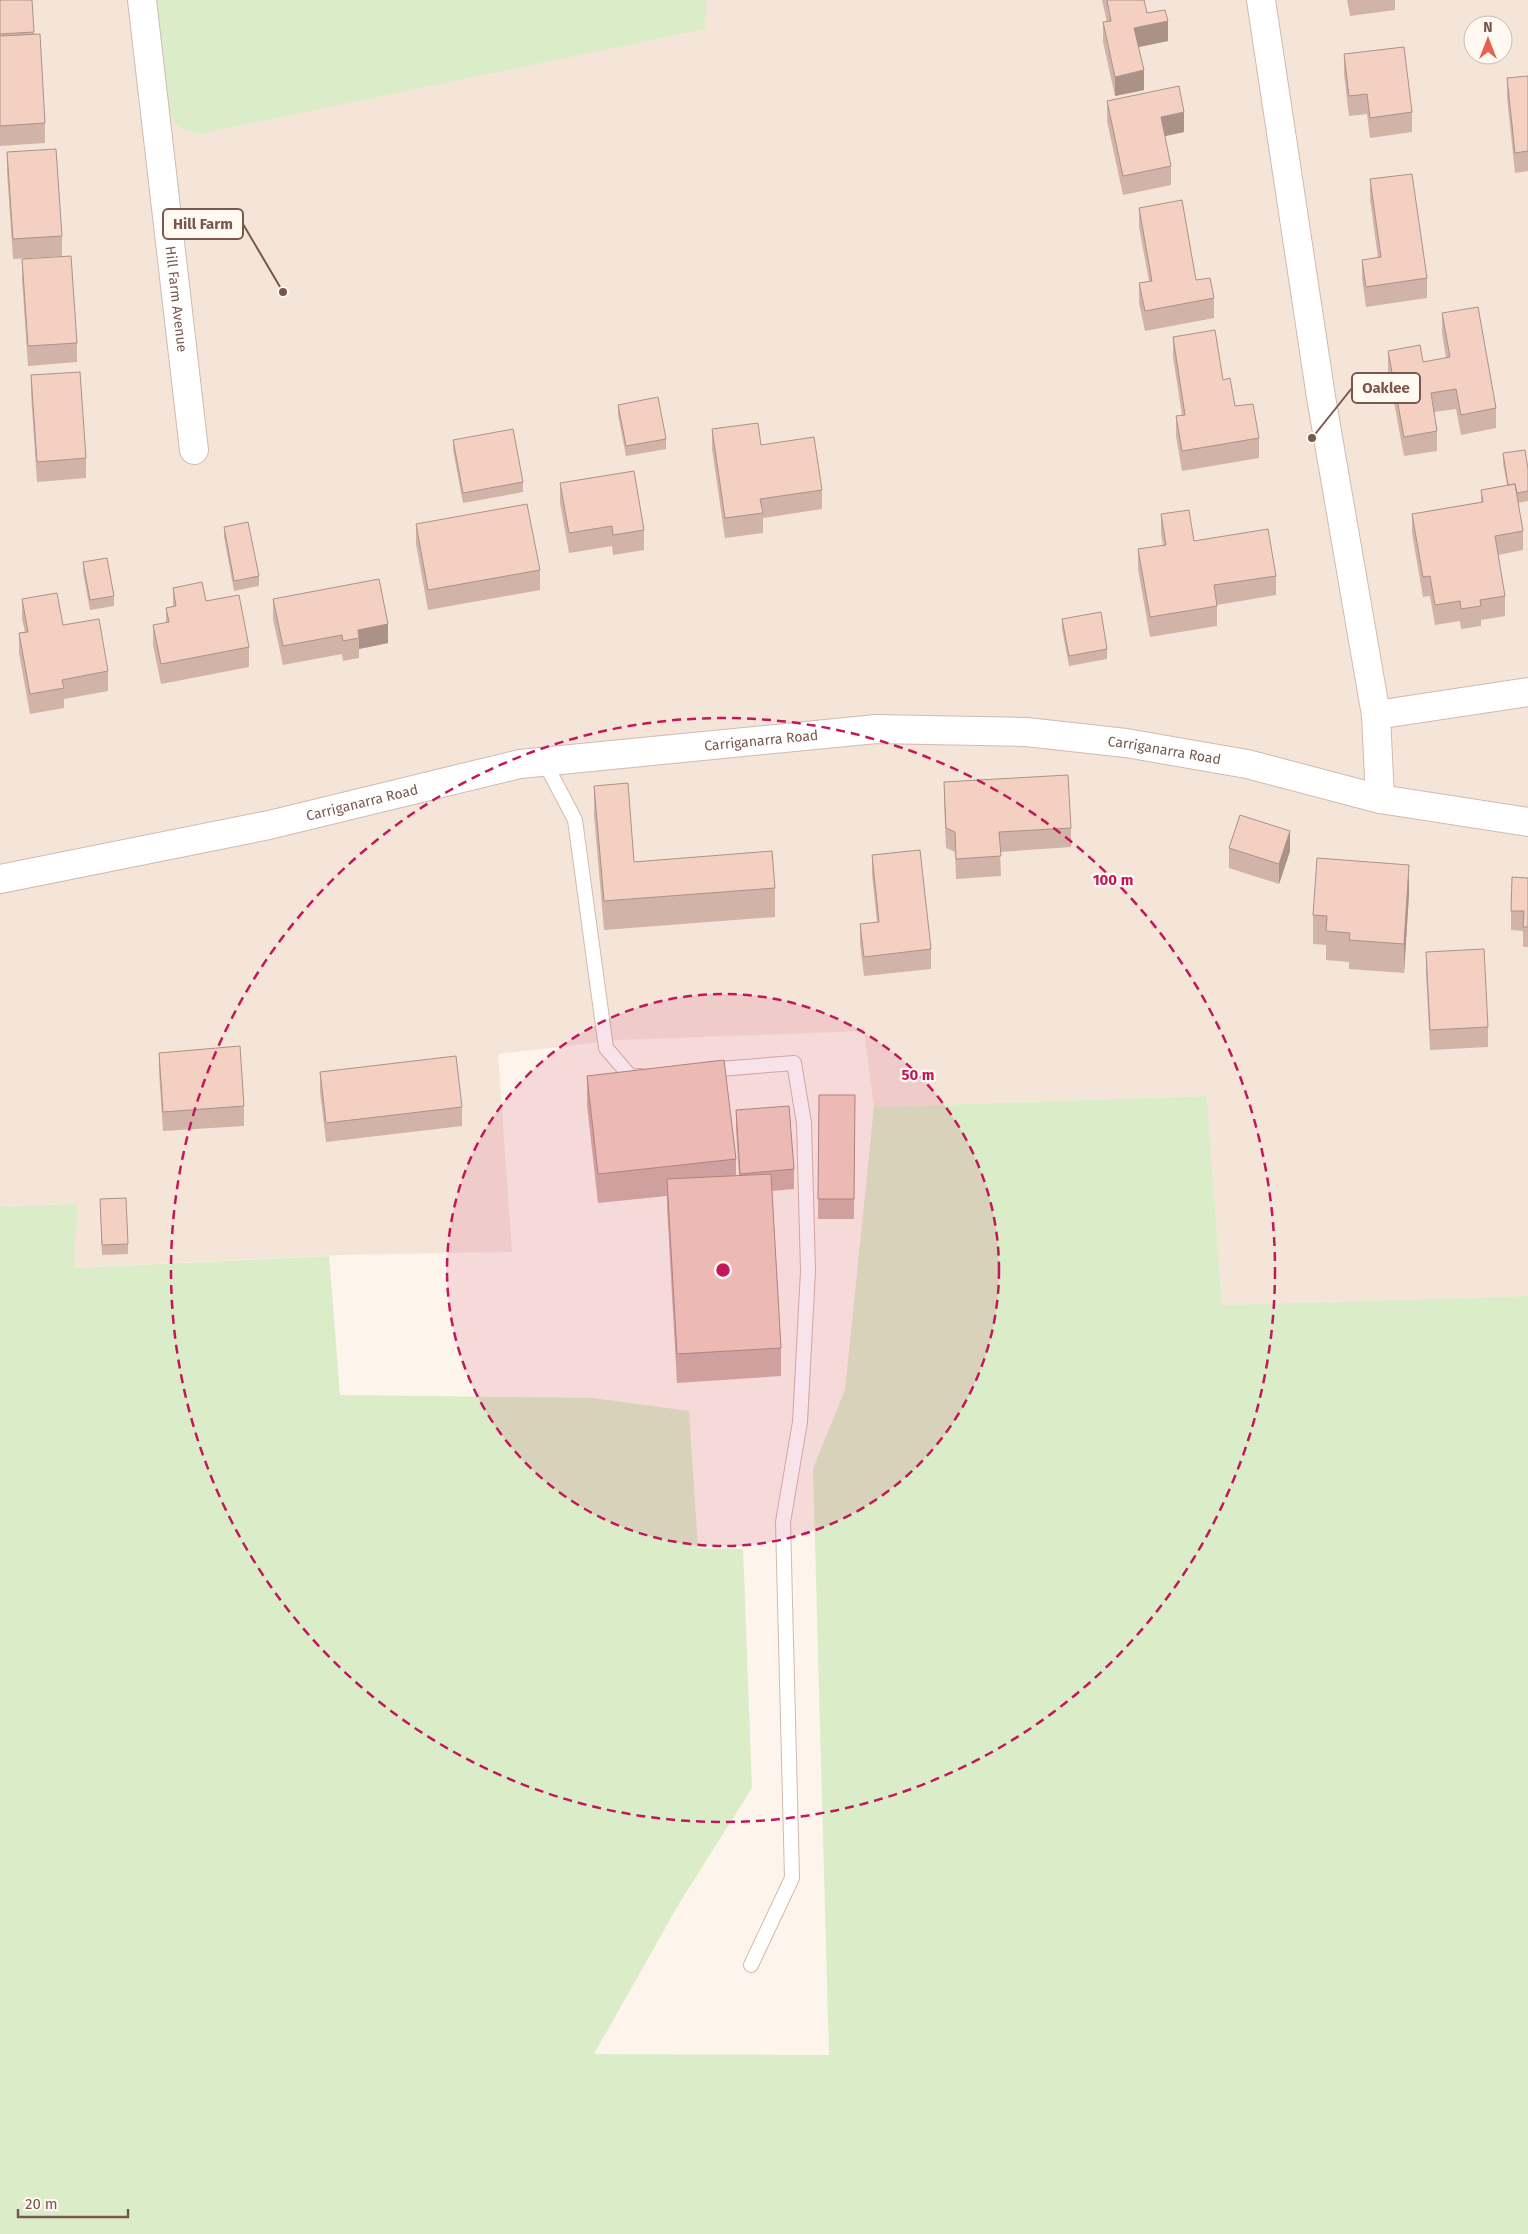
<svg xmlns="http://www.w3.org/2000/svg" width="1528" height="2234" viewBox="0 0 1528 2234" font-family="'Fira Sans',sans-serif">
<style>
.residential{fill:#f5e5d9;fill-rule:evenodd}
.green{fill:#dbecc8}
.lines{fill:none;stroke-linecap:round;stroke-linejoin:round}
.service-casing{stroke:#d1baaf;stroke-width:16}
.minor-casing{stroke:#d1baaf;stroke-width:30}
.tertiary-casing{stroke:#d1baaf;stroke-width:30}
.service{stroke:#fff;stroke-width:14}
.minor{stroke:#fff;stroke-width:28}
.tertiary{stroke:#fff;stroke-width:28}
.wall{fill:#d1b3a7}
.shaded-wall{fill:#aa9288}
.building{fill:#f3d0c2;stroke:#aa9288}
.ring{fill:none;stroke:#c2185b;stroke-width:2.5;stroke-dasharray:9 6}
.labels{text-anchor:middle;stroke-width:4.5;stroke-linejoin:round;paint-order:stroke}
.street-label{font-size:14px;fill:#7a574c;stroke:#fff9f2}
.centre{fill:#c2185b;stroke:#fff9f2;stroke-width:2.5}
.ring-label{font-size:15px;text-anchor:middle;font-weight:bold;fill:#c2185b;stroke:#fff9f2;stroke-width:4.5;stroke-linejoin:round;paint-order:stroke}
.leader{fill:none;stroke:#7a574c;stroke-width:2}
.callout-dot{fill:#7a574c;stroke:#fff9f2;stroke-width:2}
.callout{fill:#fff9f2;stroke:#7a574c;stroke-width:2}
.callout-label{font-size:15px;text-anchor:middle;font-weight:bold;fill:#7a574c}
</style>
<rect width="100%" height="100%" fill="#fdf4eb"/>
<path class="residential" d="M0,0H1528V1296L1222,1305L1207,1096L874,1107L864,1031L620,1040L498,1054L512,1252L340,1255L74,1268L77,1204L0,1206V892L9,891L0,864ZM1473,25H1503V55H1473Z"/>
<path class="green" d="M157,0H707L705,29L200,134L179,127L168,113Z
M1207,1096L1222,1305L1528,1296V2234H0V1206L78,1204L74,1268L329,1256L340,1395L593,1398L689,1411L698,1548L743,1549L752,1788L680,1902L594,2054L829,2055L813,1468L845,1390L874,1107Z"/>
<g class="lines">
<g class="service-casing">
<path id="service" d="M544,761L575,820L606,1048L631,1077L640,1076
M707,1070L794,1063L804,1123L808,1271L800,1422L783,1522L792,1878L751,1965"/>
</g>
<g class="minor-casing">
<g id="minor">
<path id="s1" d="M142,0L194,450"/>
<path d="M1261,0L1321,397L1376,715L1380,799"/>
<path d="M1376,715L1528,692"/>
</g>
</g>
<g class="tertiary-casing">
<g id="tertiary">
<path id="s2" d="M0,879L269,825L520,764L876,729L1026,732L1126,743L1247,764L1380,799L1528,822"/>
</g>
</g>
<use href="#service" class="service"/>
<use href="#minor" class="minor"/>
<use href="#tertiary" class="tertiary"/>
</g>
<path class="wall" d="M0,0L34,32L45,123V143L0,146Z
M1102,0H1144L1147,13L1168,41L1138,47L1144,90L1115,96L1103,42V22H1107Z
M1347,0H1395V10L1350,16Z
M1344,54L1412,112V132L1370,138L1367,114L1349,116L1344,74Z
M1528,76V171L1515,173L1507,98V78Z
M1107,101L1184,132L1165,136L1171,166V185L1123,195L1107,121Z
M7,152L62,236V256L13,259L7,172Z
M1370,179L1427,278V298L1366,307L1362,279V260L1378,258L1370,199Z
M1139,208L1196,280L1214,298V318L1145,331L1139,303V283L1149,281L1139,227Z
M22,259L77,343V362L28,366L22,279Z
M1442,313L1496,408V428L1461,435L1456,409L1434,412L1437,431V451L1404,456L1388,370V351L1423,362L1446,358L1442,333Z
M1173,337L1223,380L1235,406L1259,438V458L1182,471L1176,436V416L1182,415L1173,357Z
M31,375L86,458V478L37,482L31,394Z
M618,405L666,439V449L626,456L618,415Z
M712,429L761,445L822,490V509L763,518V533L725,538L712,449Z
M453,440L523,482V492L463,503L453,450Z
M1503,453L1528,469V501L1518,503L1523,531V550L1498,555L1505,596V616L1481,620V626L1461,629L1460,621L1435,625L1430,596L1423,597L1412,533V514L1481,502V490L1507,485L1503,463Z
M560,483L644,530V550L613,555L612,546L569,553L560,503Z
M1161,514L1194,541L1276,576V595L1217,605V626L1150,637L1138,569V549L1163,545L1161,534Z
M416,524L540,570V590L428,610L416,544Z
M224,527L259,576V586L234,591L224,537Z
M83,562L114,596V606L90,610L83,572Z
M173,588L206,601L249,647V667L161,684L153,645V625L166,623V608L173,606Z
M22,599L63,625L108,671V691L64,699V708L30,714L19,653V633L25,632L22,619Z
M273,599L388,643L359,649V658L343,661L342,654L283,665L273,619Z
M1062,619L1107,649V659L1069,666L1062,629Z
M944,782L1071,828V847L1000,852L1001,876L956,879L955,852L946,848L944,802Z
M594,786L634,862L775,888V917L604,930L594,815Z
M1229,848L1290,851L1279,884L1229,868Z
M872,855L931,949V969L864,976L860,944V924L877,922L872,875Z
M1528,878V947H1523V931L1511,930V911Z
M1409,894L1404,973L1349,969V962L1326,960V945L1313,944V915Z
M1426,952L1488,1027V1047L1430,1050L1426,972Z
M159,1053L244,1106V1126L163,1131L159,1072Z
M320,1072L462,1107V1126L326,1142L320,1092Z
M587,1076L736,1159V1176L739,1175L736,1129V1110L794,1169V1189L772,1191L781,1348V1376L677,1383L667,1208V1196L598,1203L587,1105Z
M819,1095H855L854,1219H818Z
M100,1199L128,1244V1254L102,1255Z"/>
<path class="shaded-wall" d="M1168,21V41L1134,48V28Z
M1144,70V90L1115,96V77Z
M1184,112V132L1161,137V117Z
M388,624V643L359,649V638L358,630Z
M1290,831V851L1279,884V864Z
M1409,865V894L1404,973V944Z"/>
<path class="building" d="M0,0H32L34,32L0,34Z
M1107,0H1144L1147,13L1165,10L1168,21L1134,28L1144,70L1115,77L1103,22L1111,21Z
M40,34L45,123L0,126V36Z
M1404,47L1412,112L1370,118L1367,94L1349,96L1344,54Z
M1528,76V151L1515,153L1507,78Z
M1179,86L1184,112L1161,117L1171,166L1123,176L1107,101Z
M56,149L62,236L13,239L7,152Z
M1412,174L1427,278L1366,287L1362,260L1381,257L1370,179Z
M1182,200L1196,280L1210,278L1214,298L1145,311L1139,283L1152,281L1139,208Z
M71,256L77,343L28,346L22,259Z
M1478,307L1496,408L1461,415L1456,389L1431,393L1437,431L1404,437L1388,351L1420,345L1423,362L1450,357L1442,313Z
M1215,330L1223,380L1230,378L1235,406L1253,404L1259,438L1182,451L1176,416L1185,415L1173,337Z
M80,372L86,458L37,462L31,375Z
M658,397L666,439L626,446L618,405Z
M758,423L761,445L814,437L822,490L760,499L763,513L725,518L712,429Z
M513,429L523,482L463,493L453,440Z
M1525,450L1528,469V491L1517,493L1515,484L1508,485L1503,453Z
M634,471L644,530L613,535L612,526L569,533L560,483Z
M1515,484L1523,531L1495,536L1505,596L1480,600L1481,606L1461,609L1460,601L1435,605L1430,576L1423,577L1412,514L1483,502L1481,490Z
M527,504L540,570L428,590L416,524Z
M1189,510L1194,541L1268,529L1276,576L1214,585L1217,606L1150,617L1138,549L1166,545L1161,514Z
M248,522L259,576L234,581L224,527Z
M107,558L114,596L90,600L83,562Z
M379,579L388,624L358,630L359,638L343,641L342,635L283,646L273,599Z
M202,582L206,601L239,595L249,647L161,664L153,625L169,622L166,608L176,606L173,588Z
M57,593L63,625L99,619L108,671L62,680L64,688L30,694L19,633L28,632L22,599Z
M1101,612L1107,649L1069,656L1062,619Z
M1068,775L1071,828L999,832L1001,856L956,859L955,832L946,828L944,782Z
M628,783L634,862L772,851L775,888L604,901L594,786Z
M1240,815L1290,831L1279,864L1229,848Z
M920,850L931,949L864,957L860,924L879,922L872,855Z
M1317,858L1409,865L1404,944L1349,940L1350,933L1326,931L1327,916L1313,915Z
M1512,877L1528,878V927H1523L1524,911H1511Z
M1484,949L1488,1027L1430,1030L1426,952Z
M240,1046L244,1106L163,1112L159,1053Z
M456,1056L462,1107L326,1123L320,1072Z
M724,1060L736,1159L598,1174L587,1076Z
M819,1095H855L854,1199H818Z
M789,1106L794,1169L740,1174L736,1110Z
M771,1174L781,1348L677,1354L667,1179Z
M126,1198L128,1244L102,1245L100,1199Z"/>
<circle cx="723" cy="1270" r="276" fill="#c2185b" fill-opacity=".12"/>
<g class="ring">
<circle cx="723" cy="1270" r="276"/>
<circle cx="723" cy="1270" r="552"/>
</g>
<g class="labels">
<g class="street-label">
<text dy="5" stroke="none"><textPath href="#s1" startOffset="301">Hill Farm Avenue</textPath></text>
<text dy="5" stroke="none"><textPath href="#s2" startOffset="775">Carriganarra Road</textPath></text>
<text dy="5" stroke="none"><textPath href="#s2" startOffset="1180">Carriganarra Road</textPath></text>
<text dy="5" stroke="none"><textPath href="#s2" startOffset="370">Carriganarra Road</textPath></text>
</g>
</g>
<circle cx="723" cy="1270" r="8" class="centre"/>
<g class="ring-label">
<text x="1113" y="885">100 m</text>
<text x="918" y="1080">50 m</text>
</g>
<path class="leader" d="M283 292L243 224M1312 438L1352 388"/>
<g class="callout-dot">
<circle cx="283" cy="292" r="5"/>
<circle cx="1312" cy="438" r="5"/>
</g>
<g class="callout">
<rect x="163" y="209" width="80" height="30" rx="5"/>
<rect x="1352" y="373" width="68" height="30" rx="5"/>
</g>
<g class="callout-label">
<text x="203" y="229">Hill Farm</text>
<text x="1386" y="393">Oaklee</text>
</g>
<g transform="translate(1488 40)"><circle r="24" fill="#fff9f2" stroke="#cab8b0"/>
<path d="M0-4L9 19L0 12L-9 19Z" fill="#e8604f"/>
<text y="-8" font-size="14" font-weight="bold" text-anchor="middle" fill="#7a574c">N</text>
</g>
<path d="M18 2209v8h110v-8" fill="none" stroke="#7a574c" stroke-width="2.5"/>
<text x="25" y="2209" font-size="15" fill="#7a574c" stroke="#fff9f2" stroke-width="4" paint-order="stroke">20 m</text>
</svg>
